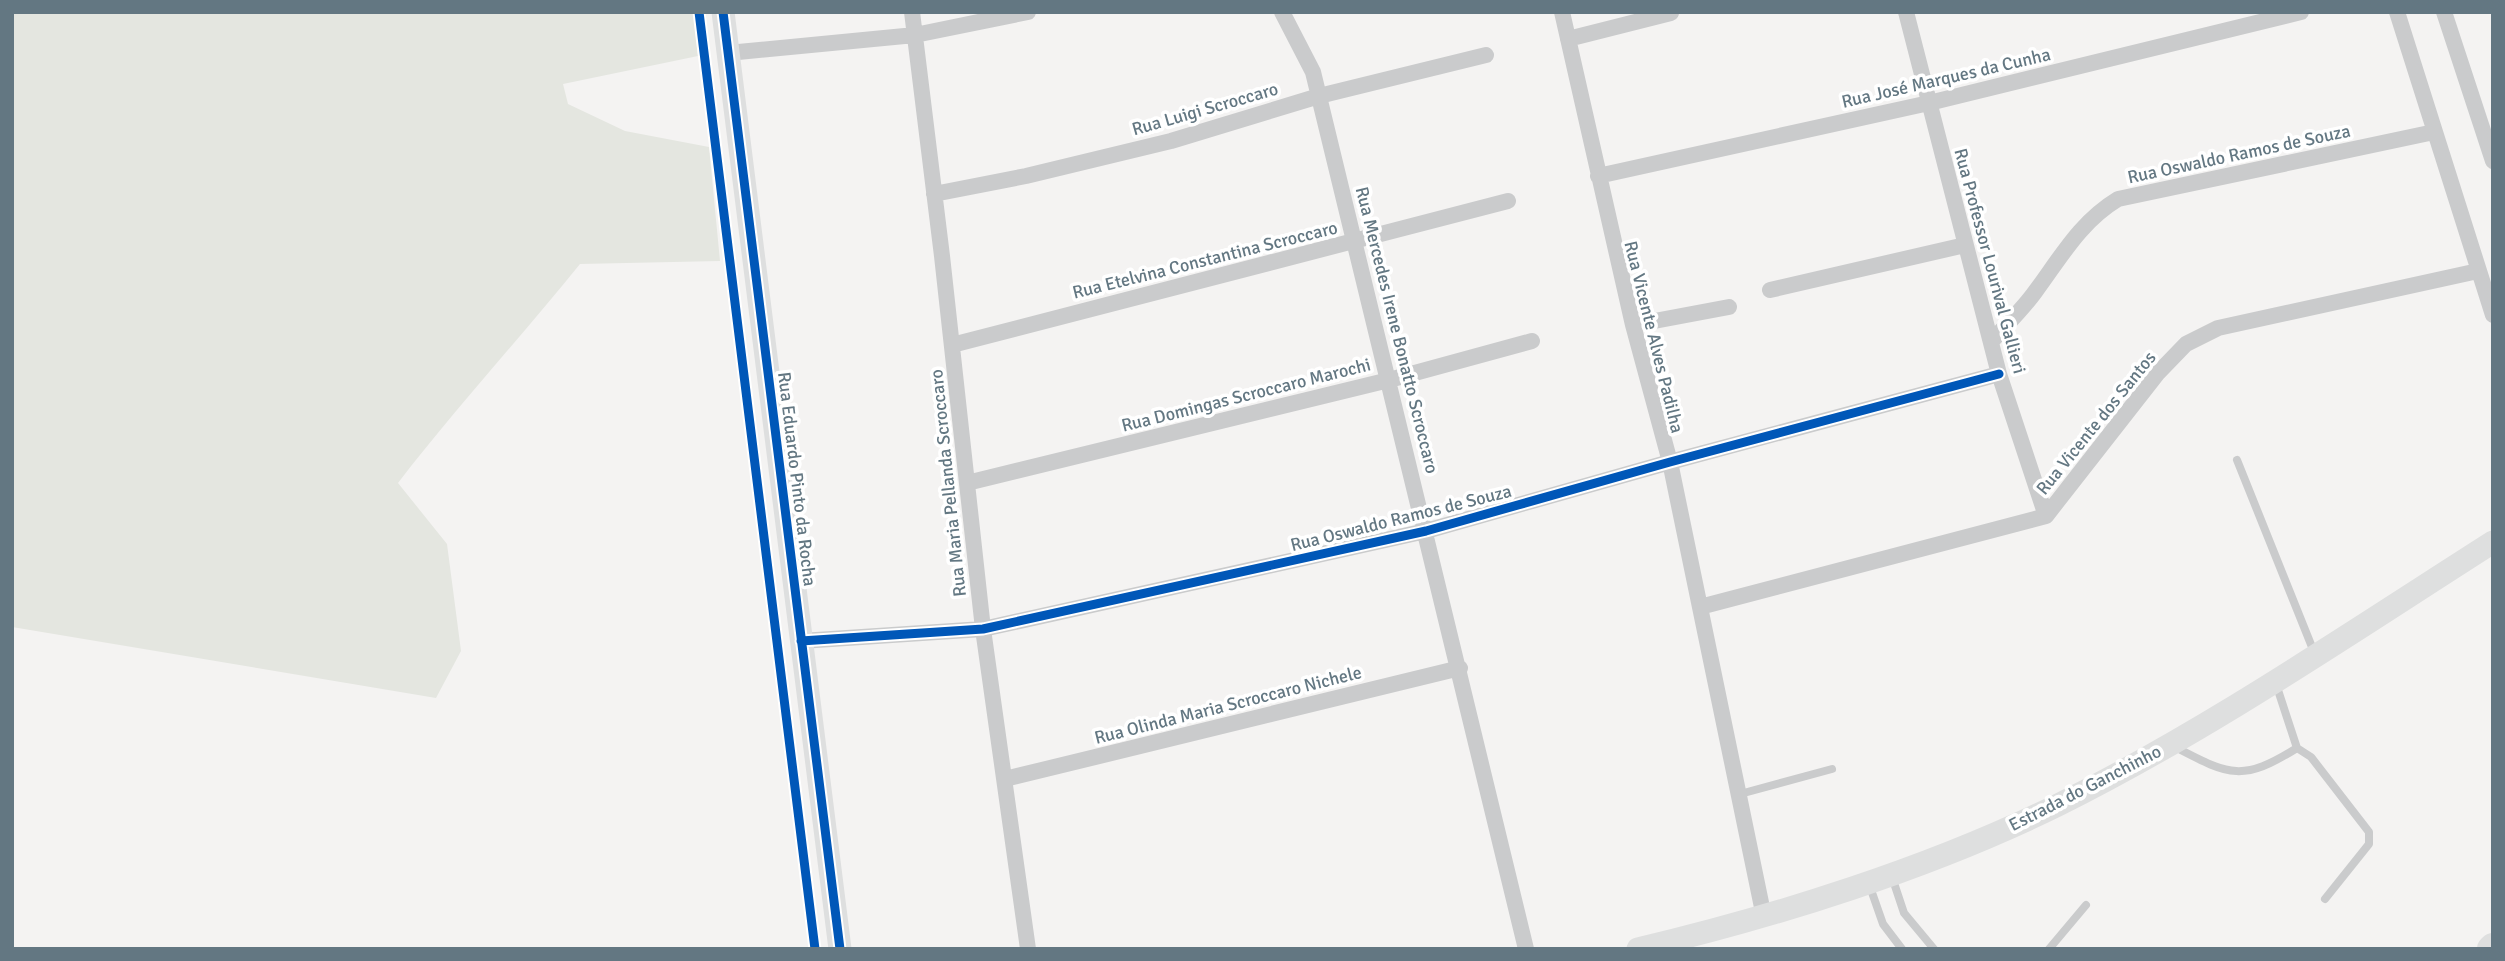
<svg xmlns="http://www.w3.org/2000/svg" width="2505" height="961" viewBox="0 0 2505 961" font-family="Signika,sans-serif">
<style>
.green{fill:#e4e6e0}
.lines{fill:none;stroke-linecap:round;stroke-linejoin:round}
.lane{stroke:#cacbcc;stroke-width:8}
.street{stroke:#cacbcc;stroke-width:16}
.secondary{stroke:#dedfdf;stroke-width:23}
.highway{stroke:#dedfdf;stroke-width:28}
.cycleway-casing{stroke:#fff;stroke-width:13}
.cycleway{stroke:#0057b8;stroke-width:9}
.labels{text-anchor:middle;stroke-width:7;stroke-linejoin:round;paint-order:stroke}
.street-label{font-size:18px;fill:#637782;stroke:#fff}
</style>
<rect width="100%" height="100%" fill="#f4f3f2"/>
<path class="green" d="M12,12H693L698,56L563,84L568,104L625,131L709,147L720,261L580,264C520,338 456,408 398,483L447,544L461,651L436,698L12,627Z"/>
<g class="lines">
<path class="lane" d="M2237,460L2314,652
M2276,684L2297,748
M2173,746C2229,775 2241,783 2297,748L2311,757L2369,832V844L2325,899
M1740,794L1832,769
M1892,877L1904,913L1934,949
M1869,884L1883,924L1902,949
M2049,949L2086,905"/>
<path class="street" d="M912,12L942,256L983,629L1028,949
M1282,12L1313,72L1526,949
M1562,12L1633,325L1670,462L1764,917
M1906,12L1999,374L2046,516
M2397,12L2493,315
M2444,12L2493,161
M1568,39L1671,13
M728,53L915,35L1028,12
M1598,176L1929,103L2301,12
M934,194L1026,176L1171,141L1319,96L1486,55
M1770,290L1965,245
M1633,325L1729,307
M1991,342C2005,326 2022,310 2035,292C2061,257 2080,222 2118,199L2434,132
M952,345L1508,201
M967,483L1389,380L1532,341
M1700,607L2046,516L2157,374L2186,344L2218,328L2478,271
M801,641L983,629L1426,531L1670,462L1999,374
M1005,779L1460,668"/>
<path class="secondary" d="M723,12L840,949
M1638,949C1777,916 1930,868 2058,805C2210,729 2350,633 2493,542"/>
<path class="highway" d="M2491,949L2493,947"/>
<g class="cycleway-casing">
<path id="cycleway" d="M699,12L815,949
M723,12L840,949
M801,641L983,629L1426,531L1670,462L1999,374"/>
</g>
<use href="#cycleway" class="cycleway"/>
</g>
<g class="labels">
<g class="street-label">
<text transform="translate(1946 78) rotate(-13)" y="6">Rua José Marques da Cunha</text>
<text transform="translate(1205 109) rotate(-16)" y="6">Rua Luigi Scroccaro</text>
<text transform="translate(2239 154) rotate(-12)" y="6">Rua Oswaldo Ramos de Souza</text>
<text transform="translate(1205 260) rotate(-14)" y="6">Rua Etelvina Constantina Scroccaro</text>
<text transform="translate(1990 261) rotate(75)" y="6">Rua Professor Lourival Gallieri</text>
<text transform="translate(1397 330) rotate(76)" y="6">Rua Mercedes Irene Bonatto Scroccaro</text>
<text transform="translate(1654 337) rotate(76)" y="6">Rua Vicente Alves Padilha</text>
<text transform="translate(1246 395) rotate(-14)" y="6">Rua Domingas Scroccaro Marochi</text>
<text transform="translate(2096 423) rotate(-51)" y="6">Rua Vicente dos Santos</text>
<text transform="translate(797 479) rotate(83)" y="6">Rua Eduardo Pinto da Rocha</text>
<text transform="translate(948 483) rotate(-96)" y="6">Rua Maria Pellanda Scroccaro</text>
<text transform="translate(1401 518) rotate(-14)" y="6">Rua Oswaldo Ramos de Souza</text>
<text transform="translate(1228 705) rotate(-14)" y="6">Rua Olinda Maria Scroccaro Nichele</text>
<text transform="translate(2085 788) rotate(-27)" y="6">Estrada do Ganchinho</text>
</g>
</g>
<rect width="2505" height="961" fill="none" stroke="#637782" stroke-width="28"/>
</svg>
